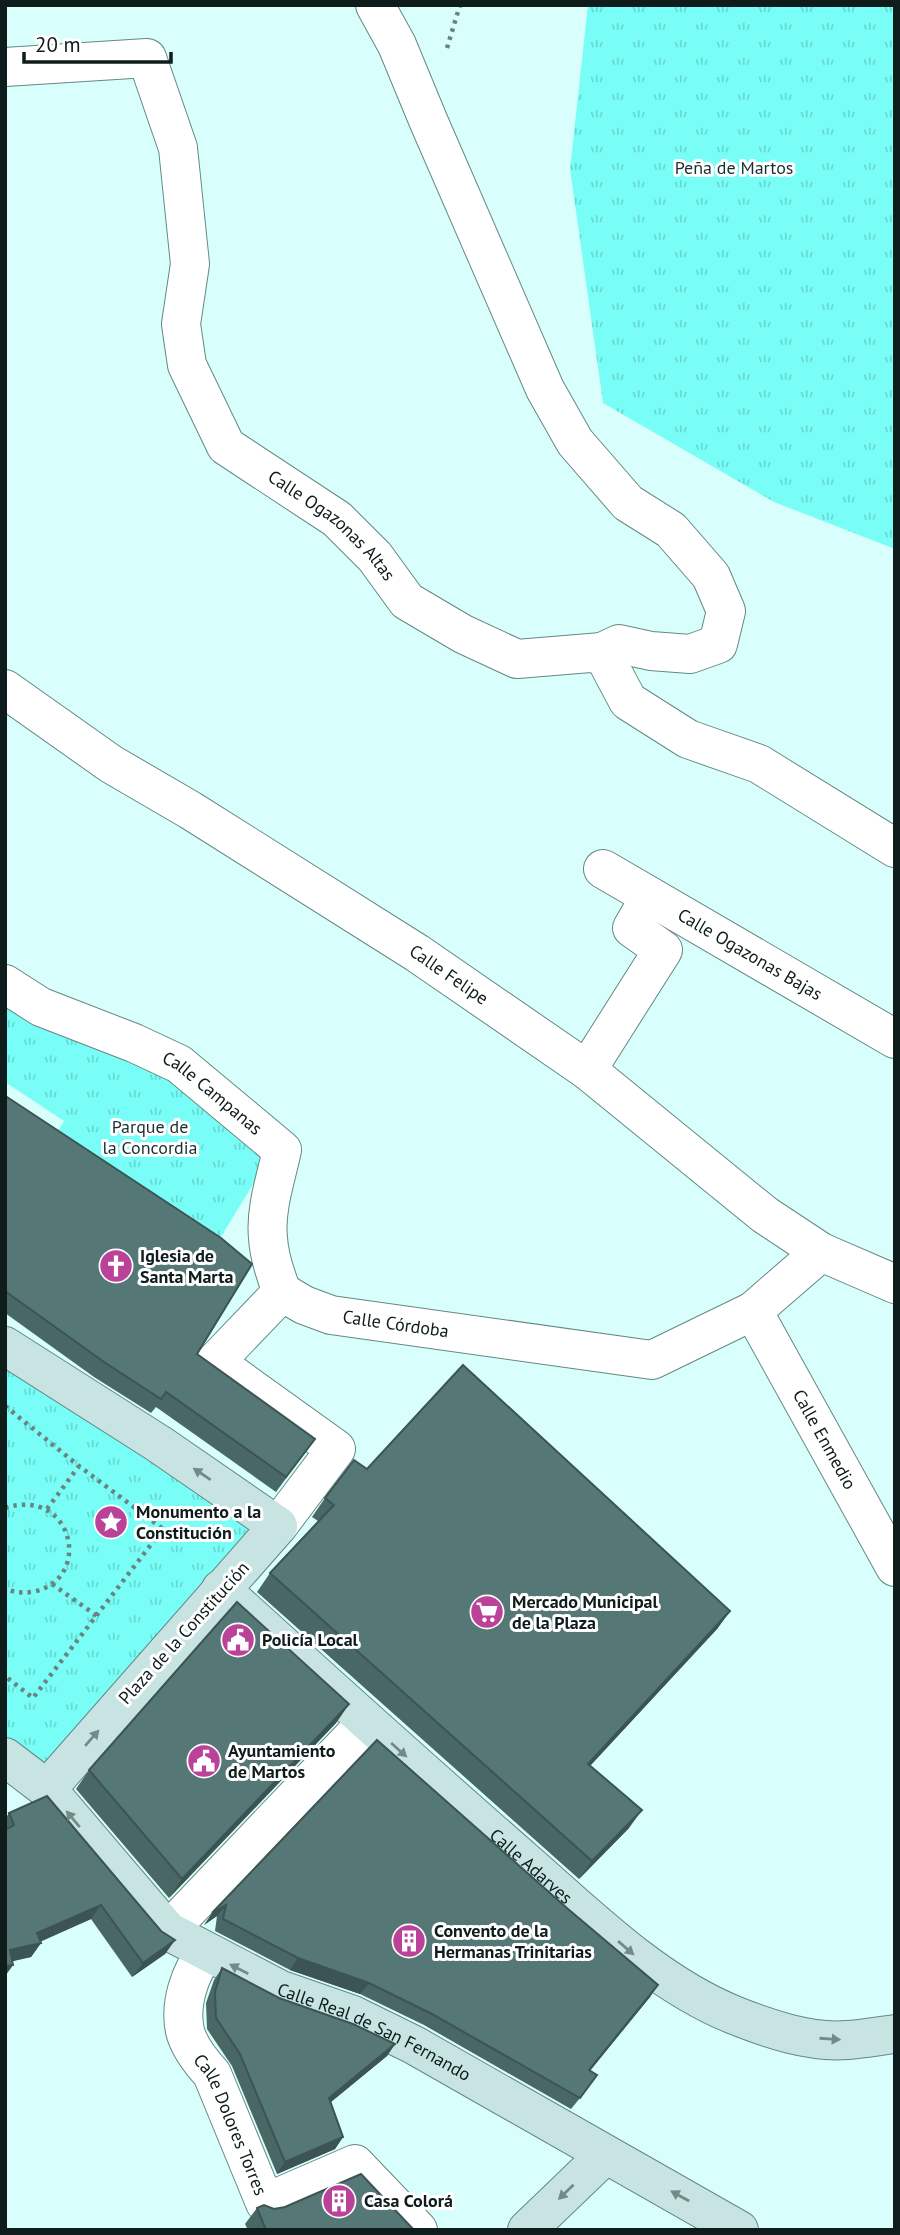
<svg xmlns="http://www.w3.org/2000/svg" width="900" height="2235" viewBox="0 0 900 2235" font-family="'PT Sans',sans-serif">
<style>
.park{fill:url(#park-tufts)}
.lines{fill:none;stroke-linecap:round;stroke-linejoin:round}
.street-casing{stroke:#648885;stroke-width:40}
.secondary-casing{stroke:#648885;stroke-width:40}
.path{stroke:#6b8482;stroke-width:4.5;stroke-dasharray:3.5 5;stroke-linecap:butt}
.street{stroke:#fff;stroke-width:38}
.secondary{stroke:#c7e4e2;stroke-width:38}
.wall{fill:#496765}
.shaded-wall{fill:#3c5453}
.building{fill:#557876;stroke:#3c5453;stroke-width:2}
.oneway{fill:#748a88}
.labels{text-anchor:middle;stroke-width:6;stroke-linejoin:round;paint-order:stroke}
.park-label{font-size:18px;fill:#17302f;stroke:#fff}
.street-label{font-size:18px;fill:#0e1c1b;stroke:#fff}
.poi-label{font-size:18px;font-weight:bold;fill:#0e1c1b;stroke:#fff;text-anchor:start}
</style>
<defs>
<pattern id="park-tufts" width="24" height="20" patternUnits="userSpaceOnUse" patternTransform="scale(1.75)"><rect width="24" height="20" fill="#78fef7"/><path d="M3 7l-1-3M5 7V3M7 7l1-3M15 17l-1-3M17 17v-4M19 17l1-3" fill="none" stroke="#67d9d3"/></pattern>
</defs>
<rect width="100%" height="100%" fill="#d8fffc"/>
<path class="park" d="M588,5H895V549L774,502L603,403L570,169Z
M5,1008L100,1047L145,1061L268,1160L211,1253L50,1144L64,1121L5,1082Z
M5,1346L278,1526L47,1789L5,1757Z"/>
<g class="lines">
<g class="street-casing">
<g id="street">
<path d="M375,5L397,45L428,120L545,389L575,442L628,503L671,530L711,576L726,611L718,644L690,654L651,651L619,644L602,652"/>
<path id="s1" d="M5,67L147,58L178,148L190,264L181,324L187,365L226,446L337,519L375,557L407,601L463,634L517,659L602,652L628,701L688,739L759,764L895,848"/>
<path id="s2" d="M5,689L111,764L190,810L417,953L587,1070L765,1215L821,1252L895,1284"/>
<path id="s3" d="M603,869L895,1039"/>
<path id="s4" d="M5,984L41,1007L134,1043L179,1064L282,1150C276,1178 265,1209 268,1238C269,1256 275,1274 282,1292"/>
<path d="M587,1070L663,950L632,928L650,897"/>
<path id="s5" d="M753,1311L895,1567"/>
<path id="s6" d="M278,1526L336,1449L215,1362L282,1292L304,1305L331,1315L652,1360L753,1311L821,1252"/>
<path d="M168,1931L367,1722"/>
<path id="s7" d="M206,1952C190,1972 179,2004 185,2031C189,2047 201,2062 212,2074L265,2203L355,2164L418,2230"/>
</g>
</g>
<g class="secondary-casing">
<g id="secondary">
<path d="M5,1346L159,1444L278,1526L47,1789"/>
<path id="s8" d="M221,1589C322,1681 423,1772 526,1862C589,1917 655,1983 734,2015C769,2029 810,2043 847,2040C863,2039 879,2036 895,2034"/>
<path id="s9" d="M5,1757L47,1789L168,1931L281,1990L353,2015L414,2045L739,2230"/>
<path d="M527,2230L605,2155"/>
</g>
</g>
<path class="path" d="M447,48L460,5
M5,1406L79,1466L163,1529L33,1698L5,1676
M5,1508C74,1486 94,1581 32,1592C22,1593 14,1593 5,1588
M47,1509L79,1466
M52,1584L97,1616"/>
<use href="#street" class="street"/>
<use href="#secondary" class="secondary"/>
</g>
<path class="wall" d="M5,1099L197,1354L315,1439L276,1492L156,1407L151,1413L94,1377L5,1313Z
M367,1469L730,1611L717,1629L590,1766L629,1828L579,1879L257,1592L270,1573L318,1521L312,1517L325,1498Z
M349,1704L336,1723L169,1898L76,1789L89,1770Z
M377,1740L650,1997L590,2071L589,2087L571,2109L424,2025L360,1994L290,1970L215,1931L217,1916L204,1925Z
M9,1813L161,1931L175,1940L165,1954L132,1977L91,1919L40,1942L41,1943L31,1957L12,1961L13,1965L5,1976V1819Z
M222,1968L279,1998L395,2044L387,2056L331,2102L343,2137L335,2149L277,2174L232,2066L207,2029L206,2003L214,1980Z
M257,2208L274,2209L414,2230H248L245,2224Z"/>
<path class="shaded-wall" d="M730,1611L717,1629L575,1782L588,1764Z
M349,1704L336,1723L169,1898L182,1879Z
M642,1810L629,1828L579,1879L592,1861Z
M101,1905L91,1919L34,1944L41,1943L31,1957L5,1963L10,1950L37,1933Z
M226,1905L217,1916L204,1925L212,1913Z
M175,1940L165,1954L132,1977L143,1963Z
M298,1958L369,1983L360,1994L290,1970Z
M13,1965L5,1976V1966Z
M658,1985L650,1997L580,2082L589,2070Z
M395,2044L387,2056L321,2110L329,2098Z
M343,2137L335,2149L277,2174L285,2162Z"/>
<path class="building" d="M7,1097L221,1238L252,1264L197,1354L315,1439L286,1477L166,1392L161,1399L104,1362L5,1291V1099Z
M463,1365L730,1611L588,1764L642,1810L592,1861L270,1573L334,1505L325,1498L354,1460L367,1469Z
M237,1602L349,1704L182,1879L89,1770Z
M377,1740L568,1909L658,1985L589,2070L597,2075L580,2098L432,2014L369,1983L298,1958L223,1919L226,1905L212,1913Z
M47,1796L161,1931L175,1940L143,1963L101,1905L37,1933L41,1943L10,1950L13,1965L5,1966V1830L14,1825L9,1813Z
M222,1968L279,1998L353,2024L395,2044L329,2098L343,2137L285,2162L240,2054L216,2018L215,1992Z
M361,2174L414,2230H266L257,2208L264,2205L274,2209L285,2207Z"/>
<defs><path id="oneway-solid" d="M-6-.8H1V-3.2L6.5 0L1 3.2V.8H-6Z" transform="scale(1.75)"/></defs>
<g class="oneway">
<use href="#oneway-solid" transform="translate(202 1474) rotate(-146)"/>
<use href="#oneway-solid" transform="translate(92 1738) rotate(-49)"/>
<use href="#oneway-solid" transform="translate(399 1750) rotate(42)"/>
<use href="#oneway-solid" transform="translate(73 1819) rotate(-130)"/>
<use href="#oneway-solid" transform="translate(626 1948) rotate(41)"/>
<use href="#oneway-solid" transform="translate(239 1969) rotate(-153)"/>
<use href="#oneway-solid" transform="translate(830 2039) rotate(4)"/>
<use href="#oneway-solid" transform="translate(566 2192) rotate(136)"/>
<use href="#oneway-solid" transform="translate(680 2196) rotate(-151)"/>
</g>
<defs>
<g id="church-disc" transform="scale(1.75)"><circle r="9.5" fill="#ba4399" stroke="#fff"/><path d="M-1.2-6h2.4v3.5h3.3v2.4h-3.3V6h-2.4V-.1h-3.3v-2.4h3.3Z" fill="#fff"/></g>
<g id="sight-disc" transform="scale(1.75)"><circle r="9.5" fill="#ba4399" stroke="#fff"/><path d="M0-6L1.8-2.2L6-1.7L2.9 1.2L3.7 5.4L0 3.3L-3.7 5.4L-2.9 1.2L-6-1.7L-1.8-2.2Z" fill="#fff"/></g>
<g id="supermarket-disc" transform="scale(1.75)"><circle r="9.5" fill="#ba4399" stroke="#fff"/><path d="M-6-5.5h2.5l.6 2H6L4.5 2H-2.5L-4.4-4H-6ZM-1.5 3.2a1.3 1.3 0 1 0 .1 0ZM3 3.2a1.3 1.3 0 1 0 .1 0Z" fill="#fff"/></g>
<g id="civic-disc" transform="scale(1.75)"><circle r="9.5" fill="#ba4399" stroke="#fff"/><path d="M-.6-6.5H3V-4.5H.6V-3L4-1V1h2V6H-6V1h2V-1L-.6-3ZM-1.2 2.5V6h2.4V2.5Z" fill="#fff"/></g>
<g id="building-disc" transform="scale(1.75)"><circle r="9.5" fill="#ba4399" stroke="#fff"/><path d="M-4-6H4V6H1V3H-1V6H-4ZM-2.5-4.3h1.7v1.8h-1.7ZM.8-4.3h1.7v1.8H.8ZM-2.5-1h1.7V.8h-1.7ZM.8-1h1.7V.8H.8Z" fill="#fff"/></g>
</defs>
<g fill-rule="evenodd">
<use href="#church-disc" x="116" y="1266"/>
<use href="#sight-disc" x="111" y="1522"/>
<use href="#supermarket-disc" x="487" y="1612"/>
<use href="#civic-disc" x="238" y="1640"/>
<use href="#civic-disc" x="204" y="1761"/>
<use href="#building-disc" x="409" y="1941"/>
<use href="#building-disc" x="339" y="2201"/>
</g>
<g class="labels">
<g class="park-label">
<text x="734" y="174">Peña de Martos</text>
<text x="150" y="1133">Parque de<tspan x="150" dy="21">la Concordia</tspan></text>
</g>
<g class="street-label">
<text dy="6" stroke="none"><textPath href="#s1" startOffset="679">Calle Ogazonas Altas</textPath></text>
<text dy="6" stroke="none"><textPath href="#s3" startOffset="170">Calle Ogazonas Bajas</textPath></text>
<text dy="6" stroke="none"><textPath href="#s2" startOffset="528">Calle Felipe</textPath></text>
<text dy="6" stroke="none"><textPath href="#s4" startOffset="236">Calle Campanas</textPath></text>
<text dy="6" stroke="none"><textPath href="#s6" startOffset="462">Calle Córdoba</textPath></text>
<text dy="6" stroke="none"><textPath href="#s5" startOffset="147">Calle Enmedio</textPath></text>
<text transform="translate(184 1633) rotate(-48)" y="6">Plaza de la Constitución</text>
<text dy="6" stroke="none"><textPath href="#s8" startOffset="416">Calle Adarves</textPath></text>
<text dy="6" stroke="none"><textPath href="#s9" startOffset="469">Calle Real de San Fernando</textPath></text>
<text dy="6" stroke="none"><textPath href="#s7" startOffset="189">Calle Dolores Torres</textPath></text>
</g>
<g class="poi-label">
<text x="140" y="1262">Iglesia de<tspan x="140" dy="21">Santa Marta</tspan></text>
<text x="136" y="1518">Monumento a la<tspan x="136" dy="21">Constitución</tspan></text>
<text x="512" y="1608">Mercado Municipal<tspan x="512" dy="21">de la Plaza</tspan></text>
<text x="262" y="1646">Policía Local</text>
<text x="228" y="1757">Ayuntamiento<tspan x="228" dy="21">de Martos</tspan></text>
<text x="434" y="1937">Convento de la<tspan x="434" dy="21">Hermanas Trinitarias</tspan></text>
<text x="364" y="2207">Casa Colorá</text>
</g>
</g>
<rect width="900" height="2235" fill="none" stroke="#0e1c1b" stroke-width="14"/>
<path d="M24 52v10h147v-10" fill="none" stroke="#0e1c1b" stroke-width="3.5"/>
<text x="35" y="52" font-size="21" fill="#0e1c1b" stroke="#ffffff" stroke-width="5" paint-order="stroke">20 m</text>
</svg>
